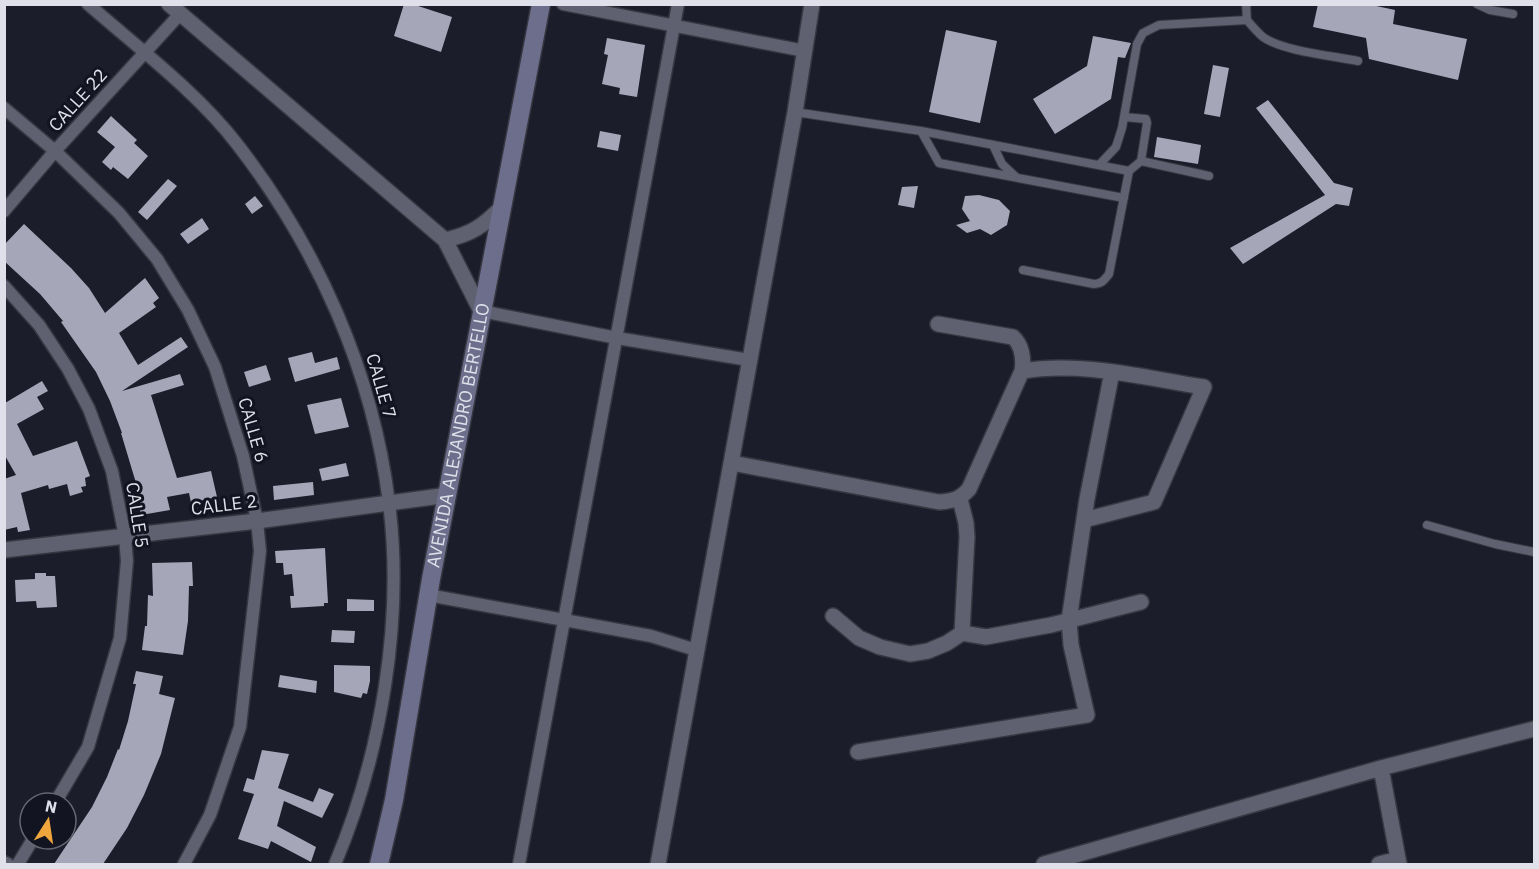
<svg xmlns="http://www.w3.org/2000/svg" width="1539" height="869" viewBox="0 0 1539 869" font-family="'IBM Plex Sans',sans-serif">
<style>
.building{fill:#a5a6b8}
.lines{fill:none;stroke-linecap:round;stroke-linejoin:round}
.service-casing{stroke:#373742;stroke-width:10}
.pedestrian-casing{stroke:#373742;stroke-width:15}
.minor-casing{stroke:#373742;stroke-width:18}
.secondary-casing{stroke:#373742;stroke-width:21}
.service{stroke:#5f6070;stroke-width:8}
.pedestrian{stroke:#5f6070;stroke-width:12}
.minor{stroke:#5f6070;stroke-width:15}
.secondary{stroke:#6d6e8c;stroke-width:18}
.labels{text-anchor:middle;stroke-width:6;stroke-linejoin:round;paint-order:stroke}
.street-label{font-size:18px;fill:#dfe0e9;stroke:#131421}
</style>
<rect width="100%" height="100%" fill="#1c1d2a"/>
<path class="building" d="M404,4H412L452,17L441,52L394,36Z
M1318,4H1367L1395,10L1393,24L1467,39L1458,80L1369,59L1366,38L1313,27Z
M946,30L997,41L980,123L929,112Z
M1093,36L1131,43L1125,58L1118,57L1111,99L1055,134L1033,99L1087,66Z
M607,38L645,45L637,97L619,94L620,88L602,84L608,55L604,54Z
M1213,65L1229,68L1220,117L1204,114Z
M1268,100L1334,183L1353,188L1349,206L1336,204L1243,264L1230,248L1325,195L1256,108Z
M111,116L137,140L134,143L148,156L128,179L113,167L111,170L102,162L115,147L97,132Z
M600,131L621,135L618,151L597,147Z
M1157,137L1201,145L1198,164L1154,157Z
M168,179L177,186L147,220L138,212Z
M918,186L914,208L898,205L902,187Z
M979,195L999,200L1010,211L1007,225L991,235L980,229L967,233L956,225L970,221L962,209L965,196Z
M255,196L263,206L252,214L245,204Z
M202,218L209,229L188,244L180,234Z
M24,224L71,268L89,288L105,313L145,278L159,298L153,303L156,307L119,333L138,365L181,337L188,347L122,391L180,374L184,385L151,395L177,478L211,471L217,497L191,503L189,493L167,497L170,510L141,515L136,493H139L121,433H122L110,401L96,372L61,322L63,321L40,294L4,261V245Z
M312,352L315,363L337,357L340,369L295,382L288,358Z
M266,365L271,380L249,387L244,372Z
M42,381L48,391L37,397L44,409L17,424L33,456L77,441L90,476L85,478L86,486L81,487L83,492L70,496L67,484L49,489L48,485L21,493L30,530L18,532L17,527L4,530V479L16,475L4,454V401L5,403Z
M341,398L349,427L315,434L307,405Z
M346,463L349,476L322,481L319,469Z
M313,482L314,495L274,500L273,486Z
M325,548L328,603H324V606L291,608L290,596H294L292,574L284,575L283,563H276L275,551Z
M192,562L193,586H189L188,621L183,655L142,650L145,626H147L148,595L153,596L152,563Z
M35,573H46V576H55L57,607L37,608L36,601L16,602L15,580L35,579Z
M347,599L374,600V611H347Z
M332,630L355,631L354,643L331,642Z
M334,665L370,666V681L367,694L363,693L361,698L334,692Z
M136,671L163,676L159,694L175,698L161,754L144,795L127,828L103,864H54L92,807L107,777L118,749L119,750L128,721L136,684H133Z
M280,675L317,681L316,693L278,687Z
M262,750L289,754L278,788L313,802L319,788L334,794L322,818L284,801L277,826L316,847L311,862L271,841L268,849L238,839L254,794L243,791L247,778L254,780Z"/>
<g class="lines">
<g class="service-casing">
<path id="service" d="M1246,4L1247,20C1252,26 1257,32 1263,37C1282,51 1334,56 1358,61
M1477,4L1490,10L1513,14
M795,112L921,131L1129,171L1141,161L1147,123L1146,119L1124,117
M921,131L939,163L1124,198
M993,145L1002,164L1016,177
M1141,161L1209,176
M1099,165L1116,147L1122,128L1137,44L1143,33L1159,25L1247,20
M1023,270L1094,284C1102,284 1104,280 1109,274L1129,171
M1427,525L1495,544L1534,552"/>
</g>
<g class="pedestrian-casing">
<path id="pedestrian" d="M88,4C137,47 198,93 237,144C317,247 373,372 389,503C404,621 381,755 335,864
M563,4L805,51
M4,108L55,151L119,213L157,259L188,310L215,367L243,456L257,521L260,551L240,727L210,815L184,864
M4,211L55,151L180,14
M4,286L39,325L68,369L89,409L112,471L125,537L127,561L120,638L88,747L55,803
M481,311L617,338L749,360
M428,595L651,636L696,650
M4,862L8,864
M18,864L33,839
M519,864L678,4"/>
</g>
<g class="minor-casing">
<path id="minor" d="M169,4L445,240L481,311
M445,240C472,234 483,226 502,207
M938,324L1013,337C1022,345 1024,359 1022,371
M732,463L939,502C954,501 960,499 969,489L1022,371C1083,361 1144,378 1204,387L1154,502L1084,520
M960,499L966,523L967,537L962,633
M4,550L257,521L448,495
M833,616L859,638L880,647L910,654L928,651L947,643L962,633L986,637L1051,625L1141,602
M858,752L1087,715L1071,645L1069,620L1087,499L1112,372
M1381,768L1399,864
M658,864L795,112L812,4
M1044,864L1381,768L1534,729
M1379,864L1398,859"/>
</g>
<g class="secondary-casing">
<g id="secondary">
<path id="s1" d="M379,864L394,800L431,579L541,4"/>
</g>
</g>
<use href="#service" class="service"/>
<use href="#pedestrian" class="pedestrian"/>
<use href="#minor" class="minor"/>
<use href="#secondary" class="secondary"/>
</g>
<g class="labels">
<g class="street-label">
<text transform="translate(78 100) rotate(-48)" y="6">CALLE 22</text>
<text transform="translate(381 386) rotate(74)" y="6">CALLE 7</text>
<text transform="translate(253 430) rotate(74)" y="6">CALLE 6</text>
<text dy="6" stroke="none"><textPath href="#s1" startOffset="436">AVENIDA ALEJANDRO BERTELLO</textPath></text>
<text transform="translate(224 505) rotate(-7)" y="6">CALLE 2</text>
<text transform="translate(137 515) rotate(81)" y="6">CALLE 5</text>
</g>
</g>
<rect width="1539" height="869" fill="none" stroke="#dfe0e9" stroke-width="12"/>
<g transform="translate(48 821) rotate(12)"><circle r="28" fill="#131421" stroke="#656671" stroke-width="1.5"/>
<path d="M0-4.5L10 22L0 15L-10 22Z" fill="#efa73d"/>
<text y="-9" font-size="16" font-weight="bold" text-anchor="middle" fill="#dfe0e9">N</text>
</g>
</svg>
